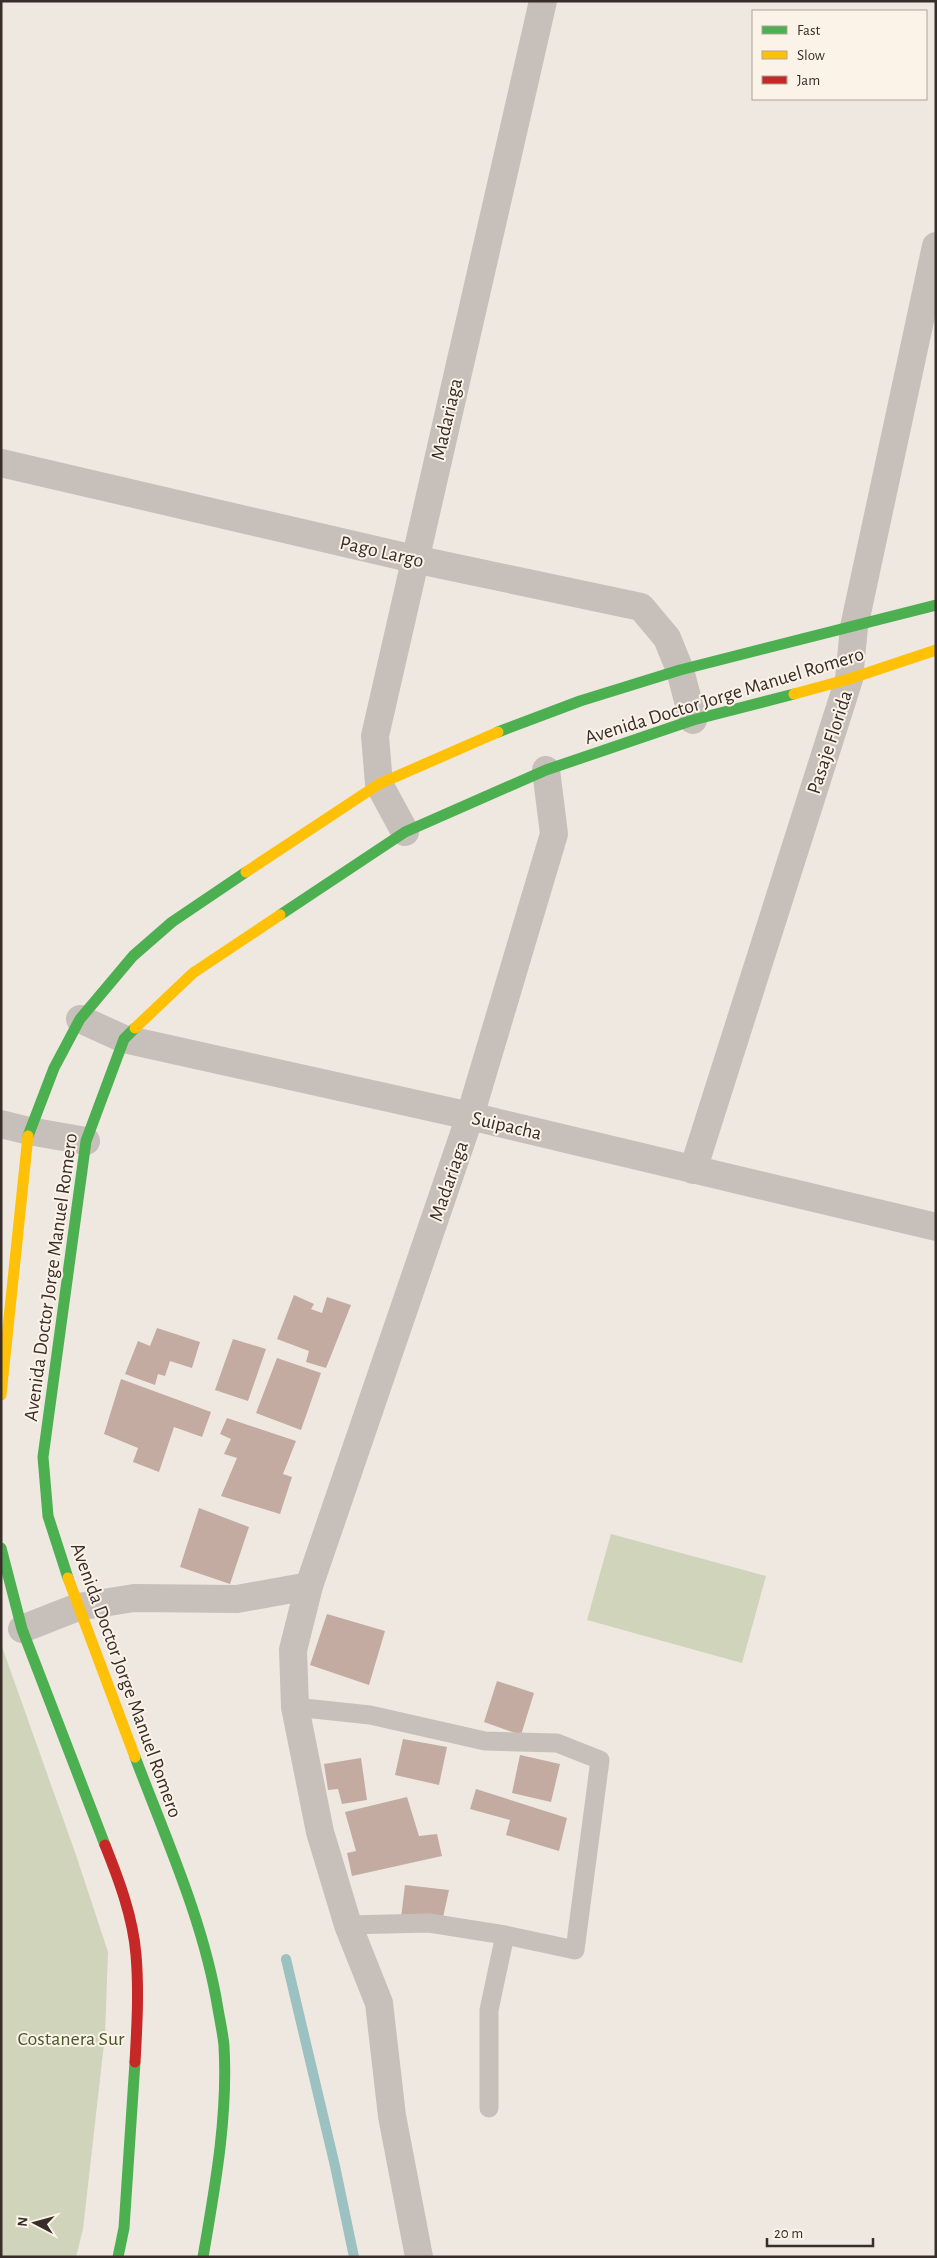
<svg xmlns="http://www.w3.org/2000/svg" width="937" height="2258" viewBox="0 0 937 2258" font-family="'Alegreya Sans',sans-serif">
<style>
.green{fill:#cfd4ba}
.lines{fill:none;stroke-linecap:round;stroke-linejoin:round}
.stream{stroke:#9bc1c1;stroke-width:10}
.building{fill:#c3aba1}
.lane{stroke:#c7c0ba;stroke-width:19}
.street{stroke:#c7c0ba;stroke-width:28}
.fast{stroke:#4caf50;stroke-width:11}
.slow{stroke:#ffc107;stroke-width:11}
.jam{stroke:#c62828;stroke-width:11}
.labels{text-anchor:middle;stroke-width:4;stroke-linejoin:round;paint-order:stroke}
.street-label{font-size:20px;fill:#382d28;stroke:#fbf2e8}
.park-label{font-size:20px;fill:#47582a;stroke:#fbf2e8}
</style>
<rect width="100%" height="100%" fill="#eee8e1"/>
<path class="green" d="M611,1534L766,1576L742,1663L587,1620Z
M1,1644L77,1858L108,1952L105,2035L83,2229L76,2257H1Z"/>
<g class="lines">
<path class="stream" d="M286,1959L335,2166L354,2257"/>
</g>
<path class="building" d="M294,1295L314,1304L311,1309L322,1313L327,1297L351,1305L326,1368L306,1362L309,1351L277,1339Z
M157,1328L200,1342L192,1368L170,1361L165,1376L158,1374L155,1385L125,1374L138,1341L150,1346Z
M233,1339L266,1349L248,1401L215,1390Z
M277,1358L321,1373L301,1430L256,1413Z
M121,1379L211,1412L202,1437L174,1427L159,1472L133,1462L138,1448L104,1434Z
M227,1418L296,1441L283,1474L292,1477L280,1514L221,1496L237,1458L224,1454L231,1439L220,1434Z
M199,1508L249,1527L230,1584L180,1567Z
M327,1614L385,1631L369,1685L310,1665Z
M497,1681L534,1693L521,1735L484,1722Z
M403,1739L447,1747L439,1785L395,1775Z
M520,1755L560,1764L551,1802L512,1793Z
M361,1758L367,1800L342,1804L338,1789L328,1790L324,1764Z
M476,1789L567,1818L559,1851L506,1835L510,1820L470,1809Z
M407,1797L419,1836L437,1834L442,1856L352,1876L347,1853L356,1851L345,1812Z
M405,1885L449,1890L442,1922L401,1918Z"/>
<g class="lines">
<path class="lane" d="M295,1707L370,1715L485,1741L557,1743L600,1760L575,1950L505,1935L429,1923L348,1925
M489,2108V2010L505,1935"/>
<path class="street" d="M1,463L414,559L641,607L667,638L680,670L693,720
M405,832L379,784L375,736L543,1
M80,1019L124,1039L470,1116L936,1227
M1,1124L29,1131L86,1141
M693,1170L849,679L854,627L936,246
M22,1629L78,1607L134,1598L237,1599L309,1586
M419,2257L392,2116L379,2003L348,1925L320,1832L295,1707L293,1650L309,1586L470,1116L554,834L546,770"/>
<path class="fast" d="M498,732L580,701L680,670L936,605
M280,915L405,832L546,770L693,720L794,694
M28,1136L54,1068L80,1019L133,956L172,922L246,872
M1,1548L22,1629L105,1845
M68,1578L48,1516L43,1457L86,1141L124,1039L135,1028
M135,1757C166,1839 204,1922 218,2009C220,2021 223,2034 224,2046C228,2117 215,2187 203,2257
M118,2257L124,2228L135,2062"/>
<path class="slow" d="M794,694L849,679L936,650
M246,872L379,784L498,732
M135,1028L193,973L280,915
M1,1395L28,1136
M68,1578L135,1757"/>
<path class="jam" d="M105,1845C119,1880 133,1917 136,1955C139,1990 137,2027 135,2062"/>
</g>
<g class="labels">
<g class="street-label">
<text transform="translate(446 419) rotate(-77)" y="7">Madariaga</text>
<text transform="translate(382 551) rotate(13)" y="7">Pago Largo</text>
<text transform="translate(724 695) rotate(-17)" y="7">Avenida Doctor Jorge Manuel Romero</text>
<text transform="translate(829 742) rotate(-72)" y="7">Pasaje Florida</text>
<text transform="translate(507 1125) rotate(13)" y="7">Suipacha</text>
<text transform="translate(448 1181) rotate(-71)" y="7">Madariaga</text>
<text transform="translate(50 1277) rotate(-82)" y="7">Avenida Doctor Jorge Manuel Romero</text>
<text transform="translate(127 1680) rotate(70)" y="7">Avenida Doctor Jorge Manuel Romero</text>
</g>
<g class="park-label">
<text x="71" y="2045">Costanera Sur</text>
</g>
</g>
<rect width="937" height="2258" fill="none" stroke="#382d28" stroke-width="5"/>
<rect x="752" y="10" width="175" height="90" fill="#fbf2e8" stroke="#ada39b"/>
<rect x="762" y="26" width="25" height="8" fill="#4caf50" stroke="#ada39b"/>
<text x="797" y="35" font-size="15" fill="#382d28">Fast</text>
<rect x="762" y="51" width="25" height="8" fill="#ffc107" stroke="#ada39b"/>
<text x="797" y="60" font-size="15" fill="#382d28">Slow</text>
<rect x="762" y="76" width="25" height="8" fill="#c62828" stroke="#ada39b"/>
<text x="797" y="85" font-size="15" fill="#382d28">Jam</text>
<g transform="translate(35 2223) rotate(276)" stroke="#fbf2e8" stroke-width="4" paint-order="stroke">
<path d="M0-4L9 19L0 12L-9 19Z" fill="#382d28"/>
<text y="-8" font-size="14" font-weight="bold" text-anchor="middle" fill="#382d28">N</text>
</g>
<path d="M767 2238v8h106v-8" fill="none" stroke="#382d28" stroke-width="2.5"/>
<text x="774" y="2238" font-size="15" fill="#382d28" stroke="#fbf2e8" stroke-width="4" paint-order="stroke">20 m</text>
</svg>
